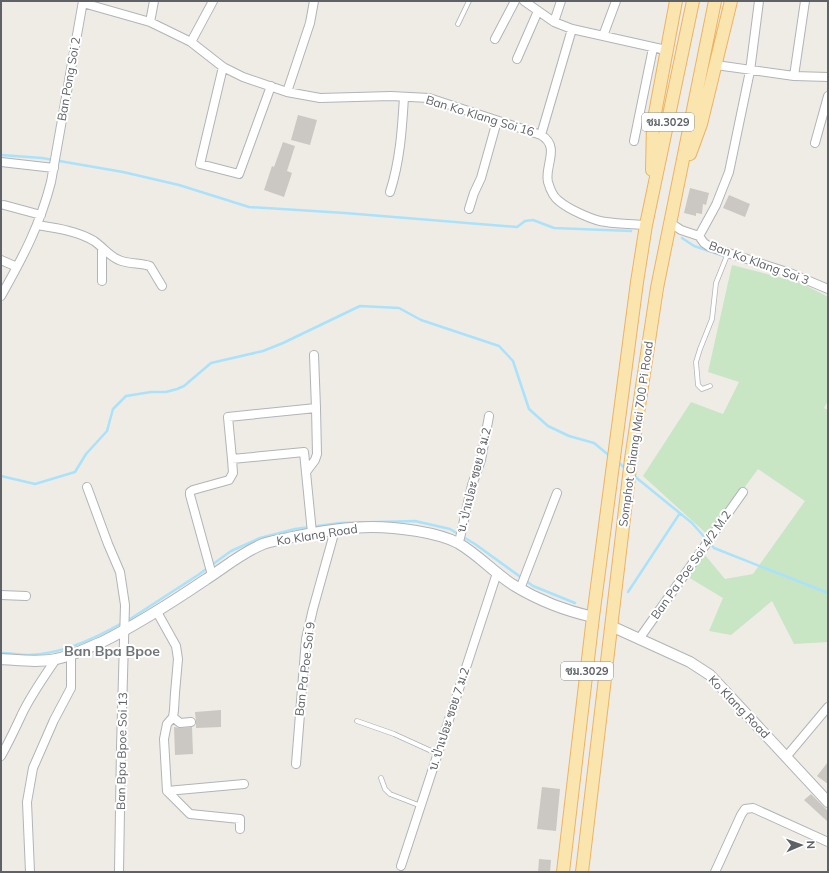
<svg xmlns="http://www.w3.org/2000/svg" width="829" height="873" viewBox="0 0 829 873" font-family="Mulish,Sarabun,sans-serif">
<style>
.grass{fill:#c8e5c4}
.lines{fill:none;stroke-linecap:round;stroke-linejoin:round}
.stream{stroke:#aae2fb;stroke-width:2.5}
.building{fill:#cbc7c3}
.service-casing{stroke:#b1b4b8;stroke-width:5.5}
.minor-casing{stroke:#b1b4b8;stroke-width:10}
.tertiary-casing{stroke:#b1b4b8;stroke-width:12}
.primary-casing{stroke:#ebb364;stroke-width:14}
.service{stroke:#fff;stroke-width:4}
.minor{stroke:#fff;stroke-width:8}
.tertiary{stroke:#fff;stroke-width:10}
.primary{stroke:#fbe5af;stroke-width:12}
.labels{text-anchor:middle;stroke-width:4;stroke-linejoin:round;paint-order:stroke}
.shield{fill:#fff;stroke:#8e9194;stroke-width:1}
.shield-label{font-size:11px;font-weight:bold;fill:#5e6266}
.street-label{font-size:12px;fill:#5e6266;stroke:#fff}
.quarter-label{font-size:14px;font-weight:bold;fill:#6f7478;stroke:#fff}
</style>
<rect width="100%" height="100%" fill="#efece6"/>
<path class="grass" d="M732,265L801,283L828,297V401L824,408L828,410V642L794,644L772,601L731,635L709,631L723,598L688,577L705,555L725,579L753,574L805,501L758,469L709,536L643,476L691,402L723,414L739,382L708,372Z"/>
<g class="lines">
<path class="stream" d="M1,155L42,158L123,172L179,185L249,207L345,213L517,227L525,221L533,220L554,228L631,231
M682,238L694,246L730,258
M618,462L626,469
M633,475L692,523L714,548L828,593
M1,476L35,484L75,472L86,454L107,431L113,409L126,396L151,392H166L177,389L184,386L211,363L263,351L283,343L360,306L399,308L421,320L499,346L513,361L529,409L548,426L569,436L594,443L611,457
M628,592L680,513
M127,621L198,575L231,551L260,538L295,529L340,523L415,521L450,529L475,544L533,586L575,603
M1,653C10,653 20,655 29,655C60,654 96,638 122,623"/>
</g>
<path class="building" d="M298,115L317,120L310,145L291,140Z
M283,142L295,146L287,171L292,173L284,197L264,190L272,166L274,167Z
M690,188L709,193L706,205L703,204L702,214L696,213V216L684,213Z
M729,195L750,204L745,217L723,208Z
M221,710V727L196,728V722L195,712Z
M174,727L180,728L192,727L193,754L175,755Z
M828,762V784L817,776Z
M542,787L560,789L556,831L537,829Z
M811,794L828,811V822L804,800Z
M539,859L551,860L550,872H538Z"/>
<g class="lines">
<g class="service-casing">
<path id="service" d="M458,24L469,1
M710,386L702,389L698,385L696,362L700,349L712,319L716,283L728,253
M357,721L394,734L438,754
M381,778L385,789L390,794L421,806"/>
</g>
<g class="minor-casing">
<path id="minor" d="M524,1L554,22L572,29L666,50
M759,1L750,71L729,172L716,205L699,236L704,243L710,247L790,273L828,289
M83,3L150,22L191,42L223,67L243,77L287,92L320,98L391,96L429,98L541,135C561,147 544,166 548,182C550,189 553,197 559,201C568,209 594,221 606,222C619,224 633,224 646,225
M150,22L154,1
M554,22L561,1
M603,36L616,1
M495,39L515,1
M191,42L213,1
M517,59L538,11
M716,65L794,76L828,77
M223,67L200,164L239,174L271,86
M794,76L805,1
M287,92L310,23L314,1
M541,135L572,29
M634,141L653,48
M815,143L828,96
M1,162L54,168
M390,192C400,161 402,130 404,97
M4,205L41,215
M469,209L474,193L481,178L497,121
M669,222L681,230L699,236
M37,225C56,228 78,231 94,241C103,247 109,256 119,260C128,264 140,263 150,266L162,286
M1,260L17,267
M102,281V248
M1,296C23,257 40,225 51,182L83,1
M306,472L315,460L317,454L316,408
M87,487L108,544L120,572L125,605L121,747L119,872
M312,533L304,452L232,459L228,417L316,408L314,355
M457,543L460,538L472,485L481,460L489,416
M212,575L190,495V492L193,490L229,480L233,473L232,459
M520,589L557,493
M1,595L26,596
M157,612L176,646L178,659L175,693L174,710L173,717L167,724L164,739L167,791L190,814L240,819V829
M639,639L743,492
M173,717L180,723L191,722
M1,756C9,742 15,729 22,714C31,695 44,677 56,659
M786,757L828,707
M296,764L306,639L313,609L335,530
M167,791L244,784
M401,866L497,573
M30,872L27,802L33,768L54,720L71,688V655
M715,872L741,815L745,809L753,808L828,842"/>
</g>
<g class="tertiary-casing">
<path id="tertiary" d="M611,626L690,662L710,675L828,802
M1,659C19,660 38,663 56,659C72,656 87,648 102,642C138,624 171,603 205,580C224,568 241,553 263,544C271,541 280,540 288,538C316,532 344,527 372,527C396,527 437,532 458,543C479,555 495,574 515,586C538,600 567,611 593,617"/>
</g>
<g class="primary-casing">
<path id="primary" d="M690,154L701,124L731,1
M652,170L653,124L676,1
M563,872L593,617L637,282L646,225L693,1
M582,872L631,459L657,288L715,1"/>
</g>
<use href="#service" class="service"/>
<use href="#minor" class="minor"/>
<use href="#tertiary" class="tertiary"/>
<use href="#primary" class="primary"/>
</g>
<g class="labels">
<g class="shield">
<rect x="642" y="113" width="52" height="18" rx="3"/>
<rect x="561" y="662" width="52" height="18" rx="3"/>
</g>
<g class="shield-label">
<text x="668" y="126">ชม.3029</text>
<text x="587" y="675">ชม.3029</text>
</g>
<g class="street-label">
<text transform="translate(69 79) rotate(-80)" y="4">Ban Pong Soi 2</text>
<text transform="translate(480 116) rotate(17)" y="4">Ban Ko Klang Soi 16</text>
<text transform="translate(759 263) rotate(20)" y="4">Ban Ko Klang Soi 3</text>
<text transform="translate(636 434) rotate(-82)" y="4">Somphot Chiang Mai 700 Pi Road</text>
<text transform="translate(474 480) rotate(-76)" y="4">บ. ป่าเปอะ ซอย 8 ม.2</text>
<text transform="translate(317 535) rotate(-9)" y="4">Ko Klang Road</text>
<text transform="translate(691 565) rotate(-55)" y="4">Ban Pa Poe Soi 4/2 M.2</text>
<text transform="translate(305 669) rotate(-83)" y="4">Ban Pa Poe Soi 9</text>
<text transform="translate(739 707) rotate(46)" y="4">Ko Klang Road</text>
<text transform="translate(449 719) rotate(-72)" y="4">บ. ป่าเปอะ ซอย 7 ม.2</text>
<text transform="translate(122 751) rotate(-89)" y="4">Ban Bpa Bpoe Soi 13</text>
</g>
<g class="quarter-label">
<text x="112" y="656">Ban Bpa Bpoe</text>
</g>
</g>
<rect width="829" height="873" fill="none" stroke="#5e6266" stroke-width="4"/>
<g transform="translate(801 845) rotate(88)" stroke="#ffffff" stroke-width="3" paint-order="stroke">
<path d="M0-3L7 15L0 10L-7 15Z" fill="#5e6266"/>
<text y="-6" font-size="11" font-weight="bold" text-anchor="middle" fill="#5e6266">N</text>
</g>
</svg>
